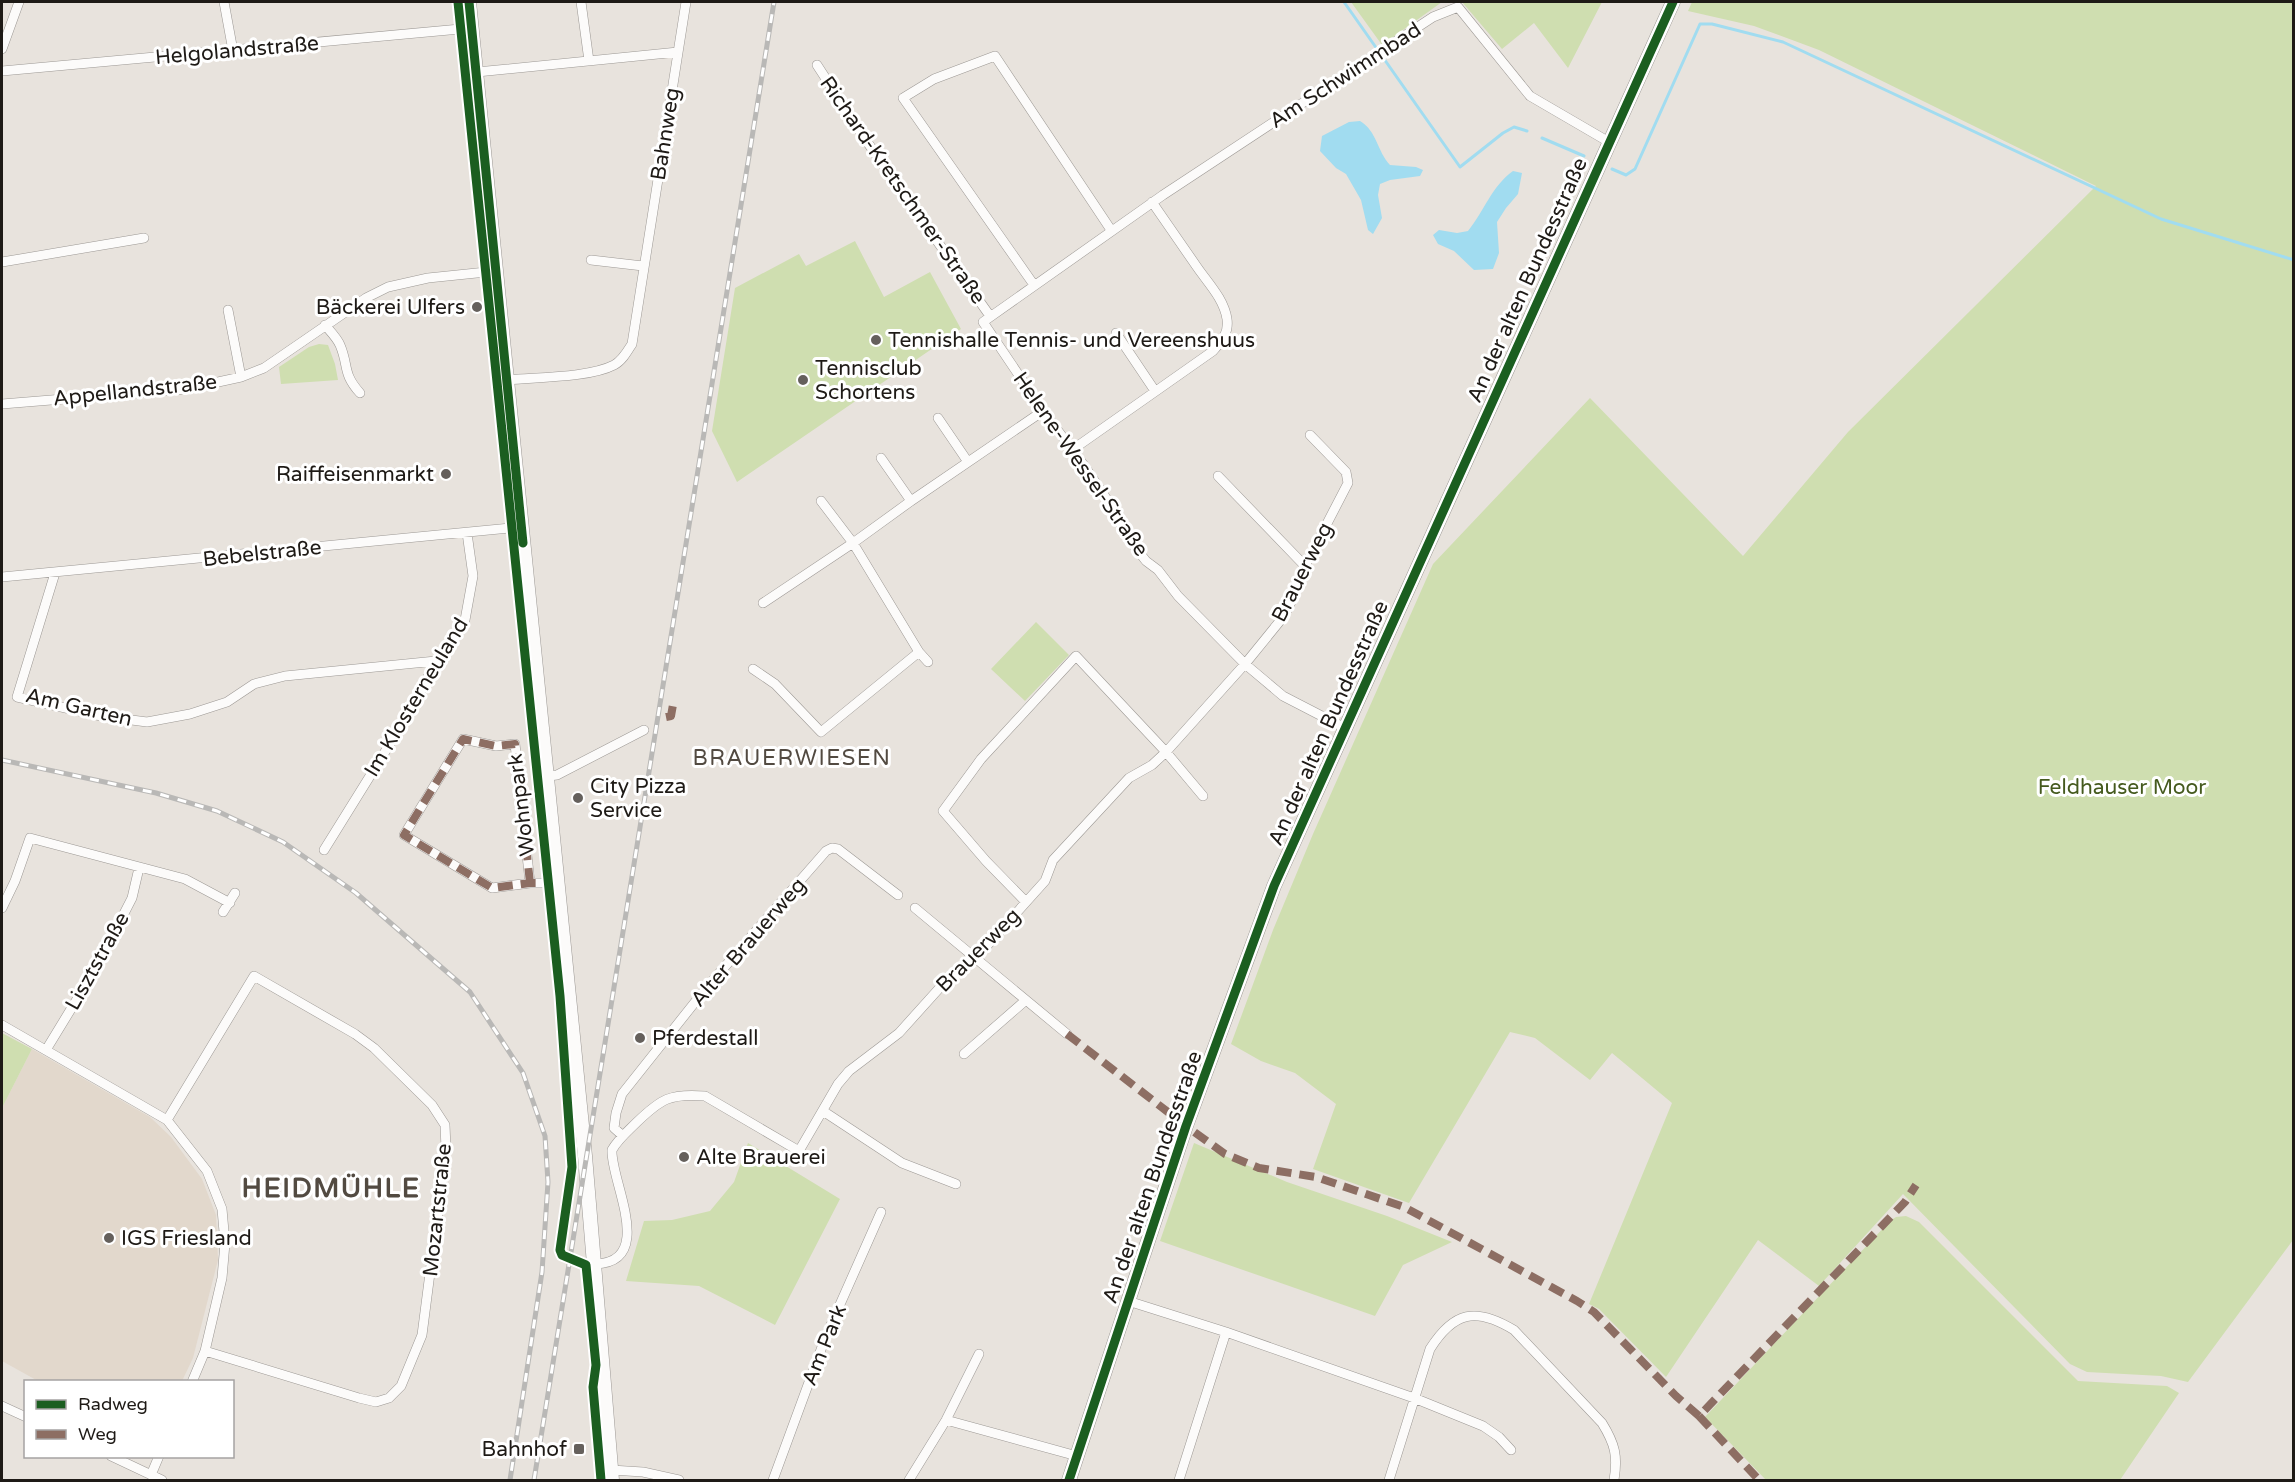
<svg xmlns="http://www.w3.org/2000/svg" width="2295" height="1482" viewBox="0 0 2295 1482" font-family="'Varela Round',sans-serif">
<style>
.built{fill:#e2d8cc}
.green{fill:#cfdeb0}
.water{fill:#a1dcf0}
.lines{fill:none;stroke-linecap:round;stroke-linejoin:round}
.stream{stroke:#a1dcf0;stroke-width:3}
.street-casing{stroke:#9c9894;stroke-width:10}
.secondary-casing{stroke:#9c9894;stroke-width:15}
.street{stroke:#fcfbfa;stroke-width:9}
.secondary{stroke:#fcfbfa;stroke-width:14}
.rail-casing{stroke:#b9b8b6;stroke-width:5}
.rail{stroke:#fff;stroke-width:3;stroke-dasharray:9;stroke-linecap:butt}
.quiet{stroke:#8d6e63;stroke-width:8;stroke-dasharray:15 8;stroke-linecap:butt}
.cycleway-casing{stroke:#fff;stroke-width:13}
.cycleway{stroke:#1b5e20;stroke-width:9}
.poi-dot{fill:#65605c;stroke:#fff;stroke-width:2}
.labels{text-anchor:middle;stroke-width:6;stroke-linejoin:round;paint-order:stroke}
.street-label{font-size:21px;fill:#1e1a16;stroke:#fff}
.poi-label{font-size:21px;fill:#1e1a16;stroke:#fff;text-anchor:start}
.park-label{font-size:21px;fill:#455a1e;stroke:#fff}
.neighbourhood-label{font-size:22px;letter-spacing:1.5px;fill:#524a41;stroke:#fff}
.district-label{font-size:27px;font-weight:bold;letter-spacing:1.5px;fill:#524a41;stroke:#fff}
</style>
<rect width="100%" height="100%" fill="#e8e3dd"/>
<path class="built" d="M32,1049L150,1117L171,1137L202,1179L216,1215L218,1260L193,1358L182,1381H38L2,1361V1108Z"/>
<path class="green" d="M1351,2H1442L1382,45Z
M1462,2H1602L1568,68L1534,23L1502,49Z
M1692,2H2293V1240L2188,1382L2161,1376L2087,1372L2070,1364L1903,1194L1819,1286L1758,1240L1666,1377L1599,1309L1589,1304L1672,1103L1612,1053L1590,1080L1535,1038L1510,1032L1409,1203L1313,1169L1336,1104L1295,1073L1261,1061L1231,1044L1273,930L1313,834L1433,564L1590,398L1743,556L1848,432L2096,186L1819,50L1754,26L1688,11Z
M855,241L884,297L930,272L961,329L737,482L712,431L735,288L799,254L806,266Z
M319,344L328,345L335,364L338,380L281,384L279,367L309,347Z
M1036,622L1069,655L1025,701L991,669Z
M2,1033L32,1049L2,1108Z
M748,1143L840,1199L775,1325L699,1286L626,1281L644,1221L672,1220L710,1211L734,1182Z
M1194,1143L1287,1182L1387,1216L1452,1242L1403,1265L1375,1316L1160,1241Z
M1906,1216L1919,1222L2078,1381L2167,1386L2179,1393L2120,1480H1766L1705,1417L1890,1221L1896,1217Z"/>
<path class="water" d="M1360,121C1377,131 1377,151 1390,165L1416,167L1423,170L1420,176L1390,180L1380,184L1378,195L1382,218L1373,234L1368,230L1361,200L1346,174L1336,168L1320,151L1322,136L1349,122Z
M1513,171L1522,173L1518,194L1506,208L1497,222L1499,253L1493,269L1474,270L1454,251L1438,244L1433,235L1439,230L1457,233L1468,231C1485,210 1491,187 1513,171Z"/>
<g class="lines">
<path class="stream" d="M1344,2L1460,167L1503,133L1514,127L1527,131
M1542,138L1584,156
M1612,169L1626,175L1635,169L1700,24H1712L1783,42L2161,219L2294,260"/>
<g class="street-casing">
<path id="street" d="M224,2L233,51
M581,2L589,61
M2,49L19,2
M817,65L865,139L990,316
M2,71L471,28
M477,72L678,52
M591,260L643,266
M2,262L144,238
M1034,285L903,98L934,79L995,56L1111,230
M228,310L241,377
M325,325C330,331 337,338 340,345C349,366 342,373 360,393
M1116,333L1155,391
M506,380C535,377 589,378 614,365C622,361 627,352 632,344L686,2
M2,404L186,389L241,377L264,368L366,298L388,287L428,278L496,271
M938,418L968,462
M1072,450L1213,351C1222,341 1229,333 1227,319C1224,299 1208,283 1197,267C1182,245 1167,224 1152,202
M881,458L911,501L1043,411
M1218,476L1305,566
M821,501L853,543L919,652L928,662
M55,573L17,697L101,716L147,722L190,714L227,702L254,684L285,676L436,661
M2,577L521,527
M763,603L853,543L911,501
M753,669L775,684L821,732L919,652
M1345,728L1283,696L1245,664L1178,596L1158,570L1146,561L1131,542L1108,501L1083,464L1043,411L983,322L1163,195L1433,17L1458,7L1530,96L1609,142
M548,776L557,775L644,730
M324,850L411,710L436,661L465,620L473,576L467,533
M530,883L515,744L496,746L463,739L404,835L492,888L530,883H557
M1026,902L986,861L943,811L981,759L1076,656L1166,752L1203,796
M2,908L15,881L30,838L185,879L230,903
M915,908L1067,1034
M223,912L235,893
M2,1025L167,1120L207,1171L222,1209L225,1243L222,1278L205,1351L192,1382
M46,1050L96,968L132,898L139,868
M964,1054L1026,1000
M823,1111L902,1163L956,1184
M167,1120L254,976L355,1034L374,1048L432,1105L445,1125L446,1149L422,1335L401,1386L389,1398L376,1402L359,1398L205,1351
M623,1136L614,1128L616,1113L622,1094L707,987L826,851L832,848L838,849L898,895
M595,1264C657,1262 610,1180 612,1150C618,1139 628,1131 637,1122C661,1099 670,1093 705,1096L799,1151L838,1084L849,1071L899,1033L944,983L976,958L1045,881L1053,860L1129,778L1152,765L1166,752L1245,664L1284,616L1292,600L1305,566L1348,483L1346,472L1310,435
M1128,1301L1226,1332L1414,1398L1483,1426L1499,1437L1511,1450
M2,1406L26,1417
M946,1420L1077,1456
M111,1456L162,1480
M611,1470L643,1472L679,1480
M151,1475L159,1456
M773,1480L826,1336L881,1212
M909,1480L946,1420L979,1354
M1179,1480L1226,1332
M1389,1480L1430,1349C1454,1311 1476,1307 1514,1330L1602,1423C1615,1444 1618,1456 1614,1480"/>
</g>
<g class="secondary-casing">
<path id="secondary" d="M469,2L585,1156L612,1480
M1069,1480L1186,1126L1274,886L1673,2"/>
</g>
<use href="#street" class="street"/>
<use href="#secondary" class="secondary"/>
<g class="rail-casing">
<path id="rail" d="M2,760L156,793L217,811L283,842L356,893L470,992L523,1073L545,1136L548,1182L542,1272L510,1480
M534,1480L774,2"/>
</g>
<use href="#rail" class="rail"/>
<path class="quiet" d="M666,717L671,716L674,699
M530,883L515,744L496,746L463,739L404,835L492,888L530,883H554
M1067,1034L1186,1126L1225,1154L1259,1168L1316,1177L1404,1207L1577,1301L1594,1312L1676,1396L1699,1416L1905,1202L1916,1185
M1699,1416L1759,1480"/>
<g class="cycleway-casing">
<path id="cycleway" d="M458,2L560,996L572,1167L560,1250L562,1255L586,1265L596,1365L593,1387L601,1480
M469,2L523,543
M1069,1480L1186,1126L1274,886L1673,2"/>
</g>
<use href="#cycleway" class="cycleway"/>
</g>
<g class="poi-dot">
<circle cx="477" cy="307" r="6"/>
<circle cx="876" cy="340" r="6"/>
<circle cx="803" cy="380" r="6"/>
<circle cx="446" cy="474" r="6"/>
<circle cx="578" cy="798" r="6"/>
<circle cx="640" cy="1038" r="6"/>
<circle cx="684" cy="1157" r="6"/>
<circle cx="109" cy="1238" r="6"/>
<rect x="573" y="1443" width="12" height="12" rx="3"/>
</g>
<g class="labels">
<g class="street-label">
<text transform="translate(237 50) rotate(-5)" y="7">Helgolandstraße</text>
<text transform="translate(1345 75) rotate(-33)" y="7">Am Schwimmbad</text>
<text transform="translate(665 134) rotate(-81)" y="7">Bahnweg</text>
<text transform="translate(903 190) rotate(55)" y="7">Richard-Kretschmer-Straße</text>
<text transform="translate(1527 280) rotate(-66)" y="7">An der alten Bundesstraße</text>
<text transform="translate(135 390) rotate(-6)" y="7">Appellandstraße</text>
<text transform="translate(1081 464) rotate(55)" y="7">Helene-Wessel-Straße</text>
<text transform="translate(262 553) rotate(-6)" y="7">Bebelstraße</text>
<text transform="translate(1302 572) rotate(-63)" y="7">Brauerweg</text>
<text transform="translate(416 697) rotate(-59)" y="7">Im Klosterneuland</text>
<text transform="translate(79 707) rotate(13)" y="7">Am Garten</text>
<text transform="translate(1328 723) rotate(-66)" y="7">An der alten Bundesstraße</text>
<text transform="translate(521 805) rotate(-97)" y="7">Wohnpark</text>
<text transform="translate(748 942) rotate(-49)" y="7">Alter Brauerweg</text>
<text transform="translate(978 950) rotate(-45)" y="7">Brauerweg</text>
<text transform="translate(97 961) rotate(-61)" y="7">Lisztstraße</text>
<text transform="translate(1152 1177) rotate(-71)" y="7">An der alten Bundesstraße</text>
<text transform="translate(437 1210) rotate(-84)" y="7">Mozartstraße</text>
<text transform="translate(824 1345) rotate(-68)" y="7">Am Park</text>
</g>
<g class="poi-label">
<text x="465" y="314" text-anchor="end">Bäckerei Ulfers</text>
<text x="888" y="347">Tennishalle Tennis- und Vereenshuus</text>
<text x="815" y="375">Tennisclub<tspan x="815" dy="24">Schortens</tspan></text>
<text x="434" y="481" text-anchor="end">Raiffeisenmarkt</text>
<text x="590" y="793">City Pizza<tspan x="590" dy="24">Service</tspan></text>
<text x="652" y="1045">Pferdestall</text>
<text x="696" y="1164">Alte Brauerei</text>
<text x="121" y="1245">IGS Friesland</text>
<text x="567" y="1456" text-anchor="end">Bahnhof</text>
</g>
<g class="park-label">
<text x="2122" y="794">Feldhauser Moor</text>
</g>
<g class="neighbourhood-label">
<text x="792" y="765">BRAUERWIESEN</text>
</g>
<g class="district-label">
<text x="331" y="1197">HEIDMÜHLE</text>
</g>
</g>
<rect width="2295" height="1482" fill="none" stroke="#1e1a16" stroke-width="6"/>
<rect x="24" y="1380" width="210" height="78" fill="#ffffff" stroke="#a5a3a2" stroke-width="1.5"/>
<rect x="36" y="1400" width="30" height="9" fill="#1b5e20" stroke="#a5a3a2" stroke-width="1.5"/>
<text x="78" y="1410" font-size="18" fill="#1e1a16">Radweg</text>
<rect x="36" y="1430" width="30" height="9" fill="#8d6e63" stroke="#a5a3a2" stroke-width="1.5"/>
<text x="78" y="1440" font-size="18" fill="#1e1a16">Weg</text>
</svg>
